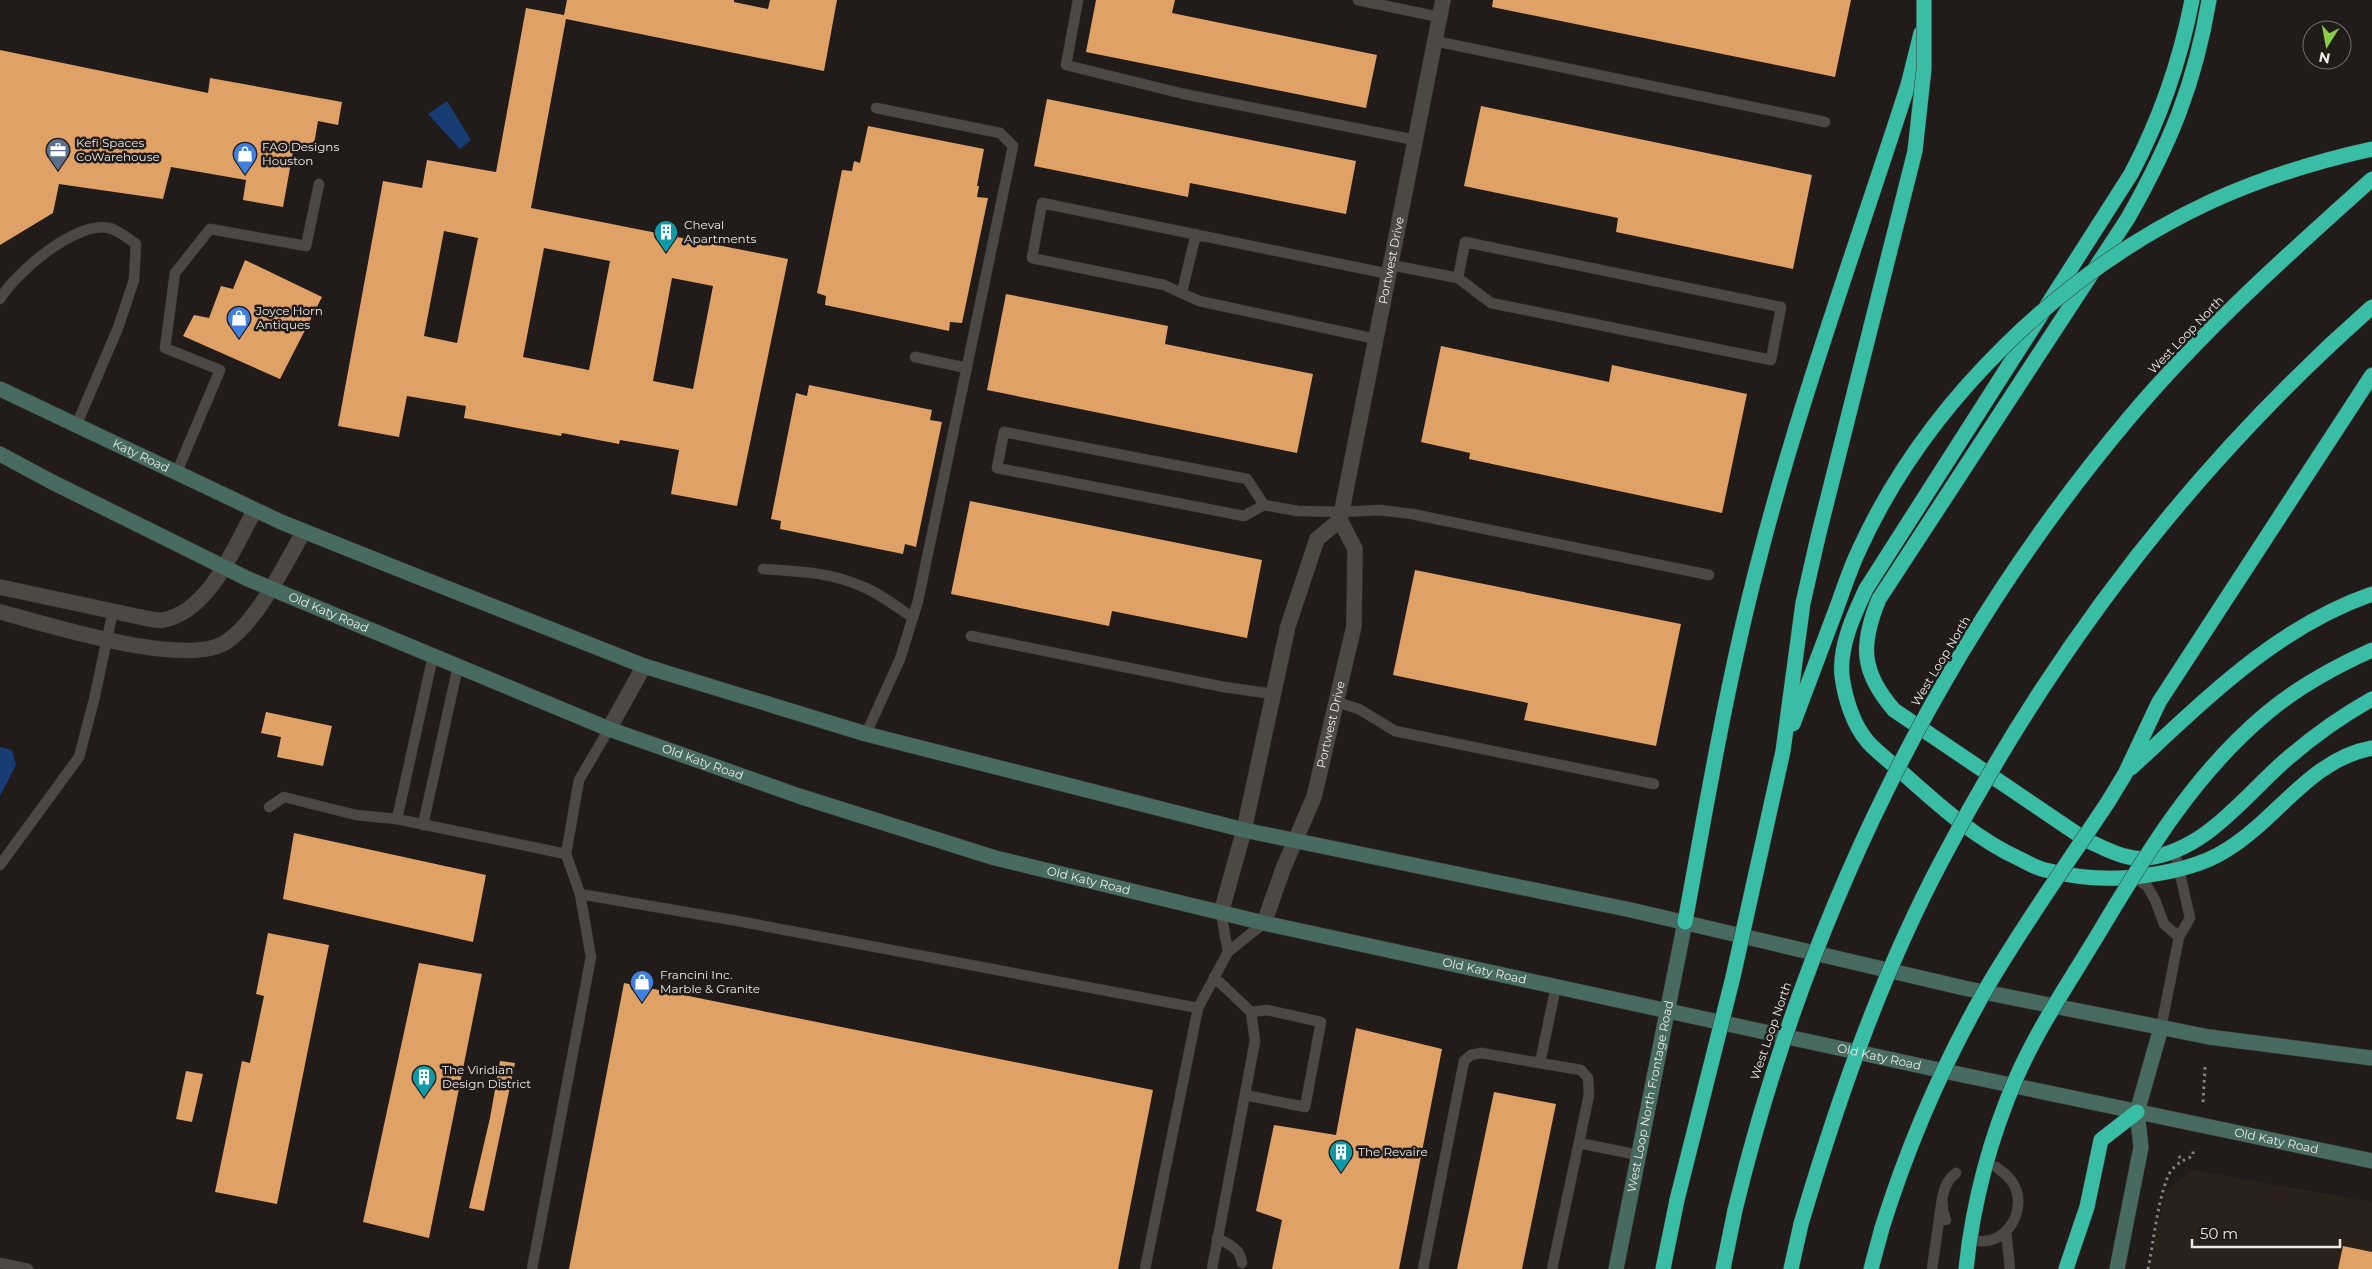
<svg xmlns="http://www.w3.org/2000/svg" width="2372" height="1269" viewBox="0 0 2372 1269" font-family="Montserrat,sans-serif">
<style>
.built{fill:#2a221a}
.water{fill:#173c74}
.building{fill:#e0a167;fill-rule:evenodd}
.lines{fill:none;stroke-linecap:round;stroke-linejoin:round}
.lane-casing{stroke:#3c3836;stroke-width:11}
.street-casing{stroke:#3c3836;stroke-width:16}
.secondary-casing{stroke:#3c3836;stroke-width:16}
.highway-casing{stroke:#3c3836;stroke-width:16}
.path{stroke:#868280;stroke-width:3;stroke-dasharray:2.5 4;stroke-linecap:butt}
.lane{stroke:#4c4844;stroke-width:10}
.street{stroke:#4c4844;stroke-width:15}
.secondary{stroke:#476b61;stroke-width:15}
.highway{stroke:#3abda5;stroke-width:15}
.highway-bridge-casing{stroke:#3c3836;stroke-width:16;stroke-linecap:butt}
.highway-bridge{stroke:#3abda5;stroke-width:15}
.labels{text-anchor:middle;stroke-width:5;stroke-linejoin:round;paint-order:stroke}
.poi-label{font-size:12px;fill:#ebe8e6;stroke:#211c19;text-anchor:start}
.street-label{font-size:12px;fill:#ebe8e6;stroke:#211c19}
</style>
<rect width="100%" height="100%" fill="#211c19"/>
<path class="built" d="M2192,1170L2372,1202V1269H2149L2165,1192Z"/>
<path class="water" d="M447,101L471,140L460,149L428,114Z
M0,747L12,750L16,765L0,796Z"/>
<path class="building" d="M567,0H734V2L768,9L770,0H837L824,71L566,19L531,208L788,259L737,506L671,494L679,450L620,440L619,444L562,433L561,436L464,418L466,406L407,396L399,437L338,426L383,181L422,188L427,160L496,172L526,8L564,15ZM444,231L478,238L457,343L424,336ZM544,248L610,261L589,370L523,357ZM672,278L713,286L693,389L653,381Z
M1096,0H1175L1172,13L1377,55L1366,108L1086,52Z
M1493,0H1851L1835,77L1492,7Z
M0,50L208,93L210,78L342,102L338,125L318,121L313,150L294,146L283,207L243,200L246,180L171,167L163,199L59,184L53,213L0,245Z
M1047,99L1356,161L1346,214L1190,183L1188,197L1034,166Z
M1481,106L1812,175L1793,269L1616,232L1618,218L1464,186Z
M868,126L984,149L977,186H979L977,197L988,198L962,323L950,322L949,331L825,305L826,296L817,293L842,170L852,171L854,161L860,163Z
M245,260L322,297L280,379L183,336L194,315L209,318L221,286L233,289Z
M1006,294L1168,326L1165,344L1313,374L1297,453L987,390Z
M1441,346L1609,382L1612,365L1747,394L1722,513L1469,459L1470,453L1421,442Z
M809,385L932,410L930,420L942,422L916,547L905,544L903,554L780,529L781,521L771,519L796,393L807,396Z
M970,501L1262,560L1247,638L1112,611L1109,626L951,594Z
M1415,570L1681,624L1656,746L1524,720L1528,703L1393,675Z
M266,712L332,726L323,766L277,757L281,737L261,733Z
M294,833L486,875L473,942L283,899Z
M268,933L329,945L277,1204L215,1192L242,1061L250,1063L264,996L256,994Z
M419,963L482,974L429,1238L363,1222Z
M624,983L1153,1090L1118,1269H569Z
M1356,1028L1442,1049L1399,1269H1272L1282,1220L1256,1211L1274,1125L1336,1135Z
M500,1061L515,1063L484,1211L469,1208L490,1118Z
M186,1071L203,1074L192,1122L176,1119Z
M1494,1092L1556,1104L1522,1269H1457Z
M2343,1246L2372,1252V1269H2338Z"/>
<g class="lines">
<g class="lane-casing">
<path id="lane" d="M1078,0L1066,65L1184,94L1415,140
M1358,0L1439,17
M1435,41L1825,122
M1391,265L1458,278L1491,303L1771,360L1781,307L1465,242L1458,278
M1182,292L1196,234
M0,299C16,272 76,221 109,228C118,230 129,239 136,244L134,280L118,328L76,426
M1376,339L1199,301L1164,285L1032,258L1042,203L1389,274
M915,357L967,368
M176,474L220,370L165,348L175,273L210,229L306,246L319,184
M1264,505L1247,479L1004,432L997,468L1244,516L1264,505L1298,511L1342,512L1380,510L1412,514L1709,575
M763,569C795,571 830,572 861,586C879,593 896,606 913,618
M971,636L1224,687L1273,694
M1336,702L1359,709L1395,731L1654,784
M866,734L900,659L918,601L1013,146L1000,133L876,108
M269,807L284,797L356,815L397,819L566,854
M397,819L433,656
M423,825L458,666
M0,865L79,757L94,700L113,611
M2134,877L2147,886L2155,900L2164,924L2179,937
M580,894L566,854L579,780L609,729
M1221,913L1228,952
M2161,1028L2179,937L2190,918L2175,852
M1540,1063L1556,986
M1245,1095L1305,1107L1321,1022L1267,1010L1251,1012
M1579,1143L1638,1155
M1946,1220C1939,1203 1942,1184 1956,1173
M2006,1231L2010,1269
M1217,1238C1230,1245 1240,1248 1242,1263
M1979,1241C2007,1244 2026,1211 2015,1187C2011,1178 2004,1173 1996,1167
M0,1263L28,1269
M532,1269L591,957L580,894L738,921L1198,1008
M1145,1269L1198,1008L1228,952L1264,923
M1212,1269L1255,1041L1251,1012L1214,977
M1423,1269L1464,1061L1471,1055L1481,1053L1581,1070L1588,1078L1589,1095L1552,1269
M1932,1269L1942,1199"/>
</g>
<g class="street-casing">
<g id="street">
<path d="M0,587L140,617C147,618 156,621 163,620C210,611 234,547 255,510"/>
<path d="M0,612C47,624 185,669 226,642C257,622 285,564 304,531"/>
<path d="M609,729L644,666"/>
<path id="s1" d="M1221,913L1244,830L1288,626L1317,539L1340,520L1443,0"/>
<path id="s2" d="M1264,923L1283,869L1314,797L1354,626L1355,549L1340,520"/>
</g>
</g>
<g class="secondary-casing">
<g id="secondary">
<path id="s3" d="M0,389L281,522L406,572L644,666L866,734L1244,830L1631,910L1964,988L2209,1037L2372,1058"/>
<path id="s4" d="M0,454L52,482L248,579L609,729L799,796L995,858L1264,923L1944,1071L2372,1161"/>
<path id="s5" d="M1616,1269L1685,922"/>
<path d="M2117,1269L2141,1147L2137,1112L2161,1028"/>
</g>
</g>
<g class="highway-casing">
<path id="highway" d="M2192,0C2180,62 2160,119 2131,174L1866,589C1854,615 1839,646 1842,676C1845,698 1853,725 1868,742C1879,754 1893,764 1905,775C1941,807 1976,839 2020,859C2028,863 2036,868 2045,870C2073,877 2105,880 2135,877C2166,873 2201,867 2228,849C2278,818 2311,759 2372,748
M2209,0C2195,84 2170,144 2128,218L1879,599C1860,645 1861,672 1894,710L2086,840C2104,848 2126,861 2147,858C2203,851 2240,802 2279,766C2308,740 2338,718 2372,699
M2131,768C2204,701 2276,627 2372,594
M2108,802L2125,774L2159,702L2372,375
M1685,922C1707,802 1727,682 1758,563C1799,402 1857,244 1908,85L1921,33
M1663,1269L1677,1200
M1723,1269L1735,1210
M1791,1269L1801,1224
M1871,1269L1882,1228
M2066,1269L2087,1207L2101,1140L2137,1112"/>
</g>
<path class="path" d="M2203,1102L2205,1067
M2179,1156L2182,1161
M2148,1269C2153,1246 2159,1189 2171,1171C2177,1163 2184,1160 2193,1156V1150"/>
<use href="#lane" class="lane"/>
<use href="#street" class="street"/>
<use href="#secondary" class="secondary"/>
<use href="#highway" class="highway"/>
<g class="highway-bridge-casing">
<path id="highway-bridge" d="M1793,724C1808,685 1822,646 1837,607C1844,588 1850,569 1859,550C1927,401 2063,270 2212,201C2263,178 2317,161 2372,149
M1677,1200L1733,977L1783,751L1803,603L1818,537L1915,151L1924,69V0
M1735,1210C1805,921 1937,646 2129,418C2202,331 2287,255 2372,179
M1801,1224C1838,1099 1881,975 1942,860C2051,651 2195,463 2372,307
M1882,1228C1908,1145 1943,1064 1986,989C2023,925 2067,864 2108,802
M1966,1269C1973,1202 1990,1138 2017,1076C2040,1024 2074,975 2103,926C2149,849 2197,771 2267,713C2299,686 2334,667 2372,650"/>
</g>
<use href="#highway-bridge" class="highway-bridge"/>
</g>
<defs>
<g id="office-pin" transform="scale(1.25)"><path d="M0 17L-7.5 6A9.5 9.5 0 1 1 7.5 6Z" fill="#5c6f8a" stroke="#211c19"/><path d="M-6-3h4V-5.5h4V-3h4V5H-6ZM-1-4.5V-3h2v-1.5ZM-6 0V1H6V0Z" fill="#fff"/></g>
<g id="shop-pin" transform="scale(1.25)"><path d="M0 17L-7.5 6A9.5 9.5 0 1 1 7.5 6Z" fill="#3f7fe0" stroke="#211c19"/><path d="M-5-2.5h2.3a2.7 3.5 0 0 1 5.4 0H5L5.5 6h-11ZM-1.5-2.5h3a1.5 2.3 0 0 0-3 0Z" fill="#fff"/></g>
<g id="building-pin" transform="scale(1.25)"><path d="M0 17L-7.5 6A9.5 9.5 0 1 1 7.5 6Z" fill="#0f9aa8" stroke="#211c19"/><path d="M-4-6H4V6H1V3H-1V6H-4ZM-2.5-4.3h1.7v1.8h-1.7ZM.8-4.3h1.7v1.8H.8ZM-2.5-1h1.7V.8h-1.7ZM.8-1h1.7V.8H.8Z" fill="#fff"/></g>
</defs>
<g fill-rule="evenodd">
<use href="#office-pin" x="58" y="150"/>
<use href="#shop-pin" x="245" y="154"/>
<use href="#building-pin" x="666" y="232"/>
<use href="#shop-pin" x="239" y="318"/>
<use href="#shop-pin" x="642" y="982"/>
<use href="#building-pin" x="424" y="1077"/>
<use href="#building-pin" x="1341" y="1152"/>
</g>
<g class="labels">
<g class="poi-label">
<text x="76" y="147">Kefi Spaces<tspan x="76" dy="14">CoWarehouse</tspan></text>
<text x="262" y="151">FAO Designs<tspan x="262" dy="14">Houston</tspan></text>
<text x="684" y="229">Cheval<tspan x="684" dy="14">Apartments</tspan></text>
<text x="256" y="315">Joyce Horn<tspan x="256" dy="14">Antiques</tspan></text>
<text x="660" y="979">Francini Inc.<tspan x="660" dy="14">Marble &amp; Granite</tspan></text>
<text x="442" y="1074">The Viridian<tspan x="442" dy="14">Design District</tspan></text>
<text x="1358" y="1156">The Revaire</text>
</g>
<g class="street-label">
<text dy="4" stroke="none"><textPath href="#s1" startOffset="681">Portwest Drive</textPath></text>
<text transform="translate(2186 335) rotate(-46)" y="4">West Loop North</text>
<text dy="4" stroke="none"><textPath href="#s3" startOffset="156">Katy Road</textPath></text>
<text dy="4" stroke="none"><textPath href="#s4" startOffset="365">Old Katy Road</textPath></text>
<text transform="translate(1941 661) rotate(-59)" y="4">West Loop North</text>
<text dy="4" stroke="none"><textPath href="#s2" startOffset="210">Portwest Drive</textPath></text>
<text dy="4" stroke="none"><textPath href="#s4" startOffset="768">Old Katy Road</textPath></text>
<text dy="4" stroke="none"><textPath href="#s4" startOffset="1172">Old Katy Road</textPath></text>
<text dy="4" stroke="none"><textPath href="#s4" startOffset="1578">Old Katy Road</textPath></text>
<text transform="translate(1771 1031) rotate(-71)" y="4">West Loop North</text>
<text dy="4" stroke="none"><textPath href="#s4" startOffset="1982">Old Katy Road</textPath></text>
<text dy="4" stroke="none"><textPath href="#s5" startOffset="176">West Loop North Frontage Road</textPath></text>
<text dy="4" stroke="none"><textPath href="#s4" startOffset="2388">Old Katy Road</textPath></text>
</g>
</g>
<g transform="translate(2327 45) rotate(191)"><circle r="24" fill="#211c19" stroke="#726e6b"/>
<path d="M0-4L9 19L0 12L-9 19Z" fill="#8cce45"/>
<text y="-8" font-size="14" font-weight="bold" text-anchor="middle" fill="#ebe8e6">N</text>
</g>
<path d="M2192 1239v8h148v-8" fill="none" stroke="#ebe8e6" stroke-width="2.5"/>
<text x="2200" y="1239" font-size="15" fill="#ebe8e6" stroke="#211c19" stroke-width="4" paint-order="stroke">50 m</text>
</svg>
